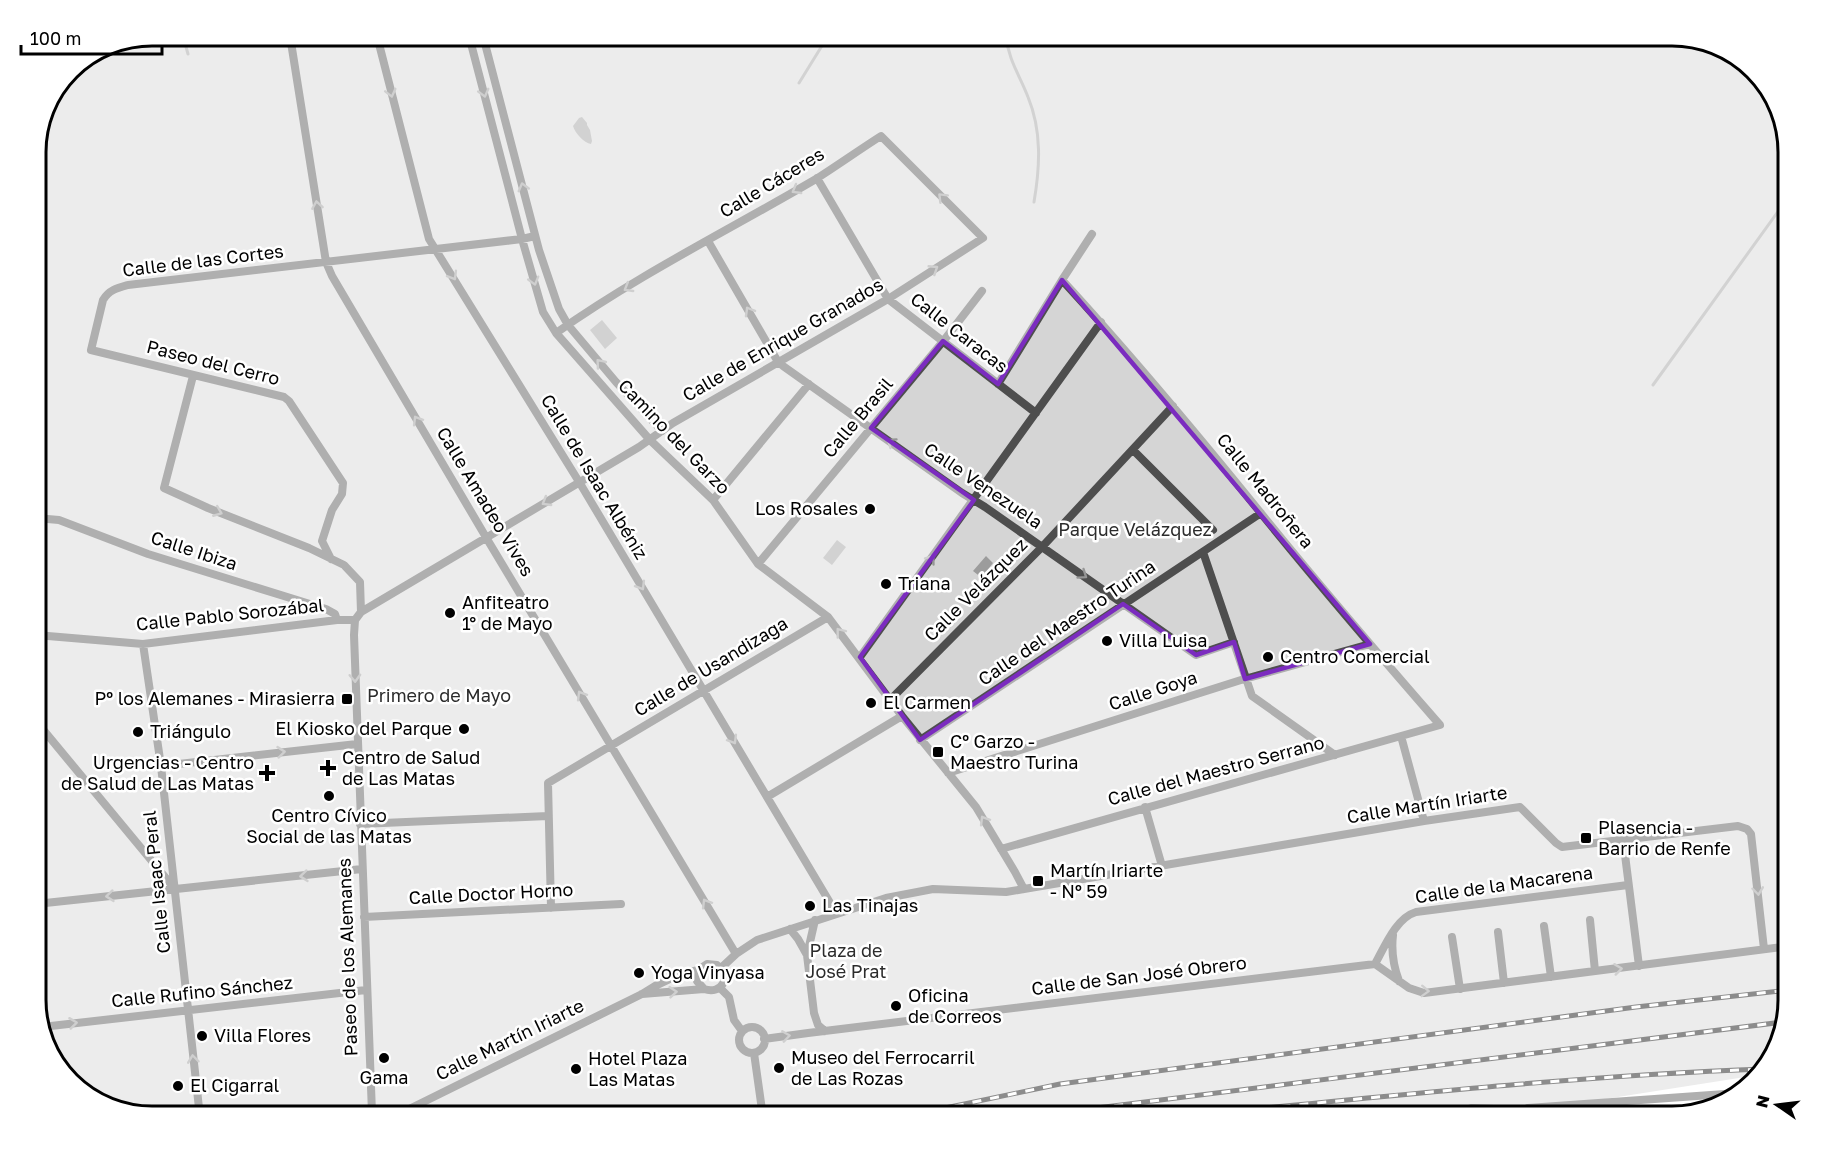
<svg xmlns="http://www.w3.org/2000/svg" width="1825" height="1153" viewBox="0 0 1825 1153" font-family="'Golos Text',sans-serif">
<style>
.green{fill:#d5d5d5}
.water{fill:#9c9c9c}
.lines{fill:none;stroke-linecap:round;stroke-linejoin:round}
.stream{stroke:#9c9c9c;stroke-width:3}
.street{stroke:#4e4e4e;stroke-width:8}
.highway{stroke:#000;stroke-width:15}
.rail-casing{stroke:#000;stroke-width:5}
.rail{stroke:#fff;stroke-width:3;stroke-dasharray:9;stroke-linecap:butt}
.oneway{stroke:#959595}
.marked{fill:none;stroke:#7b2cbf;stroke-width:4.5;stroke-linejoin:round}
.poi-dot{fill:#000;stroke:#fff;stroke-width:2}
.labels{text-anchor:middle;stroke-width:5;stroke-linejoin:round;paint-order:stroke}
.street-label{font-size:18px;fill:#000;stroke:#fff}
.poi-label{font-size:18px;fill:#000;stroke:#fff;text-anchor:start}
.park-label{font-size:18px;fill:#2c2c2c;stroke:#fff}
.rim{fill:none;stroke:#000;stroke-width:3}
</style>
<rect width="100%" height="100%" fill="#fff"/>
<path class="green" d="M153,36H1672L1737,55L1774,95L1789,152V1001L1770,1065L1758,1075L1491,1117H153L88,1098L51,1058L36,1008V145L45,108L70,70L108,45Z"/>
<path class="water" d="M582,117L587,123V125L590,130L592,141L591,144C584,143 575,133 573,126L579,118Z
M602,320L617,338L605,349L590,330Z
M837,540L846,547L832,565L823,558Z
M986,556L993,563L986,572L987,574L982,578L973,571Z"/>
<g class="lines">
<path class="stream" d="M183,36L188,54
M1006,36C1008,59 1020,76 1028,97C1042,131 1040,167 1034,202
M799,83L828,36
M1653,385L1787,199L1789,194
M36,799L38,800"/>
<path class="street" d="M290,36L326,262L332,276L490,544L736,954
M377,36L429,239L581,485L829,901L834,914
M469,36L522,239L543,312L556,333L650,440L713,500L758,564L828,617L902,716L976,807L1015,872L1024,889
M483,36L539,250L559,309L568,325L616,382L662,431
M817,178L888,299L1036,413
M708,241L778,362L783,366L962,493L985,507L1196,655L1234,642
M193,376L164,488L208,508L309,548L344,565L360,582L361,612
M998,384L1062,280L1092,234
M1133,450L1213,530
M713,500L809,384
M36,518L59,520L148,554L326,609L335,614L337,620
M1203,552L1252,696L1335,755
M331,559L322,541L332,510L342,494L343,483L289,401L284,397L91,350L103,300C109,290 117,288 128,285L522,239L535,236
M758,564L945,339L982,291
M36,635L143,644L337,620H355
M143,644L161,766L200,1117
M860,657L1101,322
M891,699L1042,547L1173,406
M36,721L175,889
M1401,736L1424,821
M920,740L1261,513
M161,766L357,744
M948,773L1241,680L1370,644
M767,797L902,716
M1145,807L1162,866
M360,824L548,816
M1623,839L1639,966
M1001,849L1440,725C1379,655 1319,585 1260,512C1196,433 1131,355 1062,280
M36,904L362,869
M551,908L548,783L828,617
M364,917L621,904
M815,920L807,955L814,1013L818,1025L825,1031
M1590,920L1595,971
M1544,926L1551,977
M790,929L798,939L807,955
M1498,932L1504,983
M1393,935C1391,952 1393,965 1399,981
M1452,937L1460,989
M1375,964L1409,988L1424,993L1789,946
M1375,964C1385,946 1396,918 1416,912L1628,885
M721,968L736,954L757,940L886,898L933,889L1006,892L1024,889L1424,821L1520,807L1556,843L1562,847L1738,826L1747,829L1751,834L1764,949
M720,988L729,997L734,1020L742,1031
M642,994L704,989C722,995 732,977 717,965L707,964L698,970L697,981L704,989
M42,1027L366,990
M739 1040a13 13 0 1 1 26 0a13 13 0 1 1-26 0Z
M764,1039L808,1033L1375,964
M754,1053L763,1117
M1528,1108L1739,1093
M372,1113L354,635L355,620L361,612L639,447L673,423L888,299L983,238L881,136C859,150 838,165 816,179C729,230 638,275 556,333
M369,1117L374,1112L381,1111L389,1117
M393,1117L642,994C660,982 677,974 698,970
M1402,1117L1473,1112"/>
<path class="highway" d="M1471,1112L1518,1113L1558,1117"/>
<g class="rail-casing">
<path id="rail" d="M902,1117L1060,1084L1636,1007L1789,990
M1025,1117L1783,1022
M1174,1117C1371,1098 1568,1076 1765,1069"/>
</g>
<use href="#rail" class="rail"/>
</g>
<defs><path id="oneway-chevron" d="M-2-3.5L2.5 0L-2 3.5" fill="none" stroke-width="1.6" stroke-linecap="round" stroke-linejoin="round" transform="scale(1.5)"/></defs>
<g class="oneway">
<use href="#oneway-chevron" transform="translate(391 93) rotate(76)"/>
<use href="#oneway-chevron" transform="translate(484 93) rotate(75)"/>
<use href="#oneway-chevron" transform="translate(523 187) rotate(-105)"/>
<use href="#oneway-chevron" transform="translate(796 190) rotate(150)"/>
<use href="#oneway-chevron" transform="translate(942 197) rotate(-135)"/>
<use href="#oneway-chevron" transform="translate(317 205) rotate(-99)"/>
<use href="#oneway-chevron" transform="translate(934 269) rotate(-33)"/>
<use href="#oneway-chevron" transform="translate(453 276) rotate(59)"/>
<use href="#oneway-chevron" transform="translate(534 281) rotate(74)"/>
<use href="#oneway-chevron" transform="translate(628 288) rotate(149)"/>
<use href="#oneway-chevron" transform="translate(749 311) rotate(-120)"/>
<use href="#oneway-chevron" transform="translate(600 363) rotate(-130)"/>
<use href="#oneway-chevron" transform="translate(417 420) rotate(-121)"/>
<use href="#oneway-chevron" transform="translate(891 442) rotate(-145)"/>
<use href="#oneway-chevron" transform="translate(546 502) rotate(149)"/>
<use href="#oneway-chevron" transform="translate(218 512) rotate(22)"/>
<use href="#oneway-chevron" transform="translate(931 559) rotate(-54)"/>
<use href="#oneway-chevron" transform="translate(1083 575) rotate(35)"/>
<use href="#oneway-chevron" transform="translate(641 586) rotate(59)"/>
<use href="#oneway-chevron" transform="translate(840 632) rotate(-128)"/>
<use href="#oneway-chevron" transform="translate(355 678) rotate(88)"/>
<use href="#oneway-chevron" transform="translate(581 695) rotate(-121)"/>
<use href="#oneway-chevron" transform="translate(733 740) rotate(59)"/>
<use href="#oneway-chevron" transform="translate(281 752) rotate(-6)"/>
<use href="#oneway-chevron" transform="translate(984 820) rotate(-121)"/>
<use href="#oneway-chevron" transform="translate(304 876) rotate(174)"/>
<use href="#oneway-chevron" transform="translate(1758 891) rotate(83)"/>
<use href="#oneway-chevron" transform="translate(110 896) rotate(174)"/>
<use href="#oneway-chevron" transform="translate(706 903) rotate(-121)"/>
<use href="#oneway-chevron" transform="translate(1618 969) rotate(-7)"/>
<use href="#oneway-chevron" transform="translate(1425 991) rotate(2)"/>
<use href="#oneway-chevron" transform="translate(673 992) rotate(-5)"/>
<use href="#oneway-chevron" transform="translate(73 1023) rotate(-7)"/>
<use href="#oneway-chevron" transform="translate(786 1036) rotate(-8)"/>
<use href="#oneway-chevron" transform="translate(193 1059) rotate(-97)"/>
</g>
<path d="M0 0H1825V1153H0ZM1062,280L1370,644L1245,679L1234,642L1196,655L1123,604L920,740L860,657L974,500L871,428L943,341L998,384Z" fill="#fff" fill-opacity=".55" fill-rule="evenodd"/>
<path class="marked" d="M1062,280L1370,644L1245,679L1234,642L1196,655L1123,604L920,740L860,657L974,500L871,428L943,341L998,384Z"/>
<g class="poi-dot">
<circle cx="870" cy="509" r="6"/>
<circle cx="886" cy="584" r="6"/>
<circle cx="450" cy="613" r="6"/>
<circle cx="1107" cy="641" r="6"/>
<circle cx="1268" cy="657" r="6"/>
<rect x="341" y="693" width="12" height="12" rx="3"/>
<circle cx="871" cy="703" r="6"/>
<circle cx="464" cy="729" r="6"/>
<circle cx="138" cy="732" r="6"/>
<rect x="932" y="746" width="12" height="12" rx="3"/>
<path d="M325 759h6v6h6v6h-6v6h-6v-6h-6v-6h6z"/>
<path d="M264 764h6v6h6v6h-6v6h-6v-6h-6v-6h6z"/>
<circle cx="329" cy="796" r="6"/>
<rect x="1580" y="832" width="12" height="12" rx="3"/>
<rect x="1032" y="875" width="12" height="12" rx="3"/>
<circle cx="810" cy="906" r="6"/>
<circle cx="639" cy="973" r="6"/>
<circle cx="896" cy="1006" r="6"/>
<circle cx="202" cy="1036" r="6"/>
<circle cx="384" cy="1058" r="6"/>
<circle cx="779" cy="1068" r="6"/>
<circle cx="576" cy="1069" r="6"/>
<circle cx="178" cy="1086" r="6"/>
</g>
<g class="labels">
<g class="street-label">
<text transform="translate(772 183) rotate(-31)" y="6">Calle Cáceres</text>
<text transform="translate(203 261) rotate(-7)" y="6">Calle de las Cortes</text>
<text transform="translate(959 333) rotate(38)" y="6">Calle Caracas</text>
<text transform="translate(783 340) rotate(-30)" y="6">Calle de Enrique Granados</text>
<text transform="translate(213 363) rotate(14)" y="6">Paseo del Cerro</text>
<text transform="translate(858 418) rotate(-50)" y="6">Calle Brasil</text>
<text transform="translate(674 437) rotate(46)" y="6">Camino del Garzo</text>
<text transform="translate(594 477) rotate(59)" y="6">Calle de Isaac Albéniz</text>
<text transform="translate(983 486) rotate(34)" y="6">Calle Venezuela</text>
<text transform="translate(1265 491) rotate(51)" y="6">Calle Madroñera</text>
<text transform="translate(485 502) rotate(59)" y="6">Calle Amadeo Vives</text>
<text transform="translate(194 551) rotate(18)" y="6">Calle Ibiza</text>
<text transform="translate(976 590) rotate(-45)" y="6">Calle Velázquez</text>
<text transform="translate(230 615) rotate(-6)" y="6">Calle Pablo Sorozábal</text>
<text transform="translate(1067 623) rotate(-34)" y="6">Calle del Maestro Turina</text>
<text transform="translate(711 667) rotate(-31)" y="6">Calle de Usandizaga</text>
<text transform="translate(1153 691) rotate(-18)" y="6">Calle Goya</text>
<text transform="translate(1216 771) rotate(-15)" y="6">Calle del Maestro Serrano</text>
<text transform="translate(1427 805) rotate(-9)" y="6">Calle Martín Iriarte</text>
<text transform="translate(157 882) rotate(-96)" y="6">Calle Isaac Peral</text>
<text transform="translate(1504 885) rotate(-8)" y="6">Calle de la Macarena</text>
<text transform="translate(491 894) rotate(-3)" y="6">Calle Doctor Horno</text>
<text transform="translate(348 957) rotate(-92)" y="6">Paseo de los Alemanes</text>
<text transform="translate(1139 976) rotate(-7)" y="6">Calle de San José Obrero</text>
<text transform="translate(202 992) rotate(-6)" y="6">Calle Rufino Sánchez</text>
<text transform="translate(510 1040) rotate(-26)" y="6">Calle Martín Iriarte</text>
</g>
<g class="poi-label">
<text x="858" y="515" text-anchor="end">Los Rosales</text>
<text x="898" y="590">Triana</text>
<text x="462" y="609">Anfiteatro<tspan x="462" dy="21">1° de Mayo</tspan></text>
<text x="1119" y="647">Villa Luisa</text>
<text x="1280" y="663">Centro Comercial</text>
<text x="335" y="705" text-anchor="end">Pº los Alemanes - Mirasierra</text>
<text x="883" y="709">El Carmen</text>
<text x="452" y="735" text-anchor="end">El Kiosko del Parque</text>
<text x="150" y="738">Triángulo</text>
<text x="950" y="748">Cº Garzo -<tspan x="950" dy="21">Maestro Turina</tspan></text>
<text x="342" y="764">Centro de Salud<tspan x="342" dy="21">de Las Matas</tspan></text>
<text x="254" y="769" text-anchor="end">Urgencias - Centro<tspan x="254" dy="21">de Salud de Las Matas</tspan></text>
<text x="329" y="822" text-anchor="middle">Centro Cívico<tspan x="329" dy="21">Social de las Matas</tspan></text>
<text x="1598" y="834">Plasencia -<tspan x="1598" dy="21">Barrio de Renfe</tspan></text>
<text x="1050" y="877">Martín Iriarte<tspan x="1050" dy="21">- Nº 59</tspan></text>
<text x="822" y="912">Las Tinajas</text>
<text x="651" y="979">Yoga Vinyasa</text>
<text x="908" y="1002">Oficina<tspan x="908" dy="21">de Correos</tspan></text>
<text x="214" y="1042">Villa Flores</text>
<text x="791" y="1064">Museo del Ferrocarril<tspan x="791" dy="21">de Las Rozas</tspan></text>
<text x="588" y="1065">Hotel Plaza<tspan x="588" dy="21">Las Matas</tspan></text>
<text x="384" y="1084" text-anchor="middle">Gama</text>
<text x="190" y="1092">El Cigarral</text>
</g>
<g class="park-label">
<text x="1135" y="536">Parque Velázquez</text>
<text x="439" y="702">Primero de Mayo</text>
<text x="846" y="957">Plaza de<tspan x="846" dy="21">José Prat</tspan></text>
</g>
</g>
<path d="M0 0H1825V1153H0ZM152 46H1672A106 106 0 0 1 1778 152V1000A106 106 0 0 1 1672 1106H152A106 106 0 0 1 46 1000V152A106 106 0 0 1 152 46Z" fill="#fff" fill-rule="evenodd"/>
<path class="rim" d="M152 46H1672A106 106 0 0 1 1778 152V1000A106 106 0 0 1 1672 1106H152A106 106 0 0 1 46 1000V152A106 106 0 0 1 152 46Z"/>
<g transform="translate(1777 1105) rotate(284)" stroke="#ffffff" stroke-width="4.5" paint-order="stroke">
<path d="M0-4.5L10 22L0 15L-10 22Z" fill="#000000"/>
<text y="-9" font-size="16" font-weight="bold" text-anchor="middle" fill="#000000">N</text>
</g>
<path d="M21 45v9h141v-9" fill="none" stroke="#000000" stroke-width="3"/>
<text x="30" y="45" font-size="18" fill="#000000" stroke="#ffffff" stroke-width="4.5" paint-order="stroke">100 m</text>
</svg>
